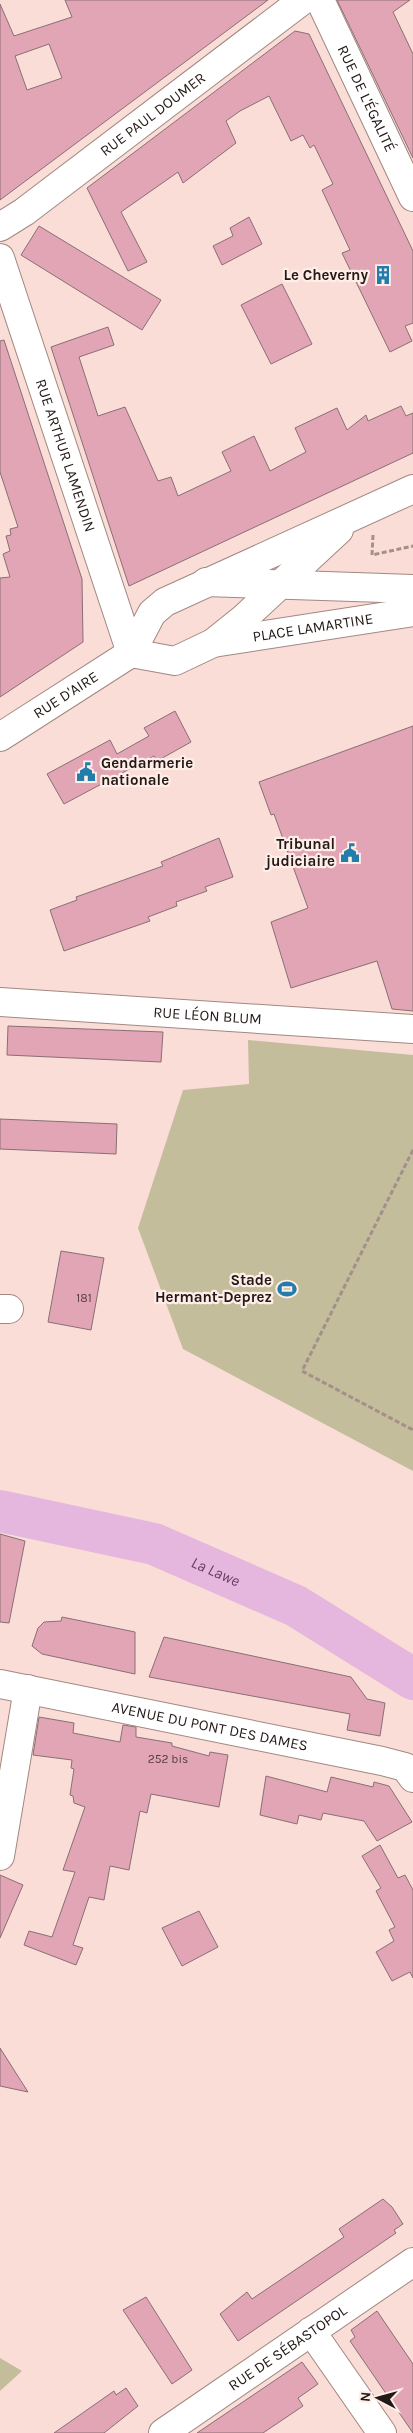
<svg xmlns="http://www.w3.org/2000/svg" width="413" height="2433" viewBox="0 0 413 2433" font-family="Karla,sans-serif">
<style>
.green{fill:#c4bd9c}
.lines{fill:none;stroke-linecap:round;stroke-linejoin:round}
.river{stroke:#e5b7de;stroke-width:42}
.building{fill:#e2a5b5;stroke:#896f75;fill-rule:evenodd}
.minor-casing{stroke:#a28881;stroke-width:30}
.major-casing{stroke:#a28881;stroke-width:30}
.path{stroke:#a48f8a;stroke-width:3;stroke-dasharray:5 2.5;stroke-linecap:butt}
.minor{stroke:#fff;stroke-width:28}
.major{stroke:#fff;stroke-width:28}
.labels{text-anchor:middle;stroke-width:4.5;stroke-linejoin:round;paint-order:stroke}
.number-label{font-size:12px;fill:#533c3e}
.street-label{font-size:15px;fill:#231917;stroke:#ffede8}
.poi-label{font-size:15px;font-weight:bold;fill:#231917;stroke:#ffede8;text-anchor:end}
.water-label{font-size:16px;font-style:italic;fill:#6f386a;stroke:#ffede8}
</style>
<rect width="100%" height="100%" fill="#faddd6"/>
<path class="green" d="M248,1040L413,1055V1471L183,1349L138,1228L183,1090L249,1084Z
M0,2358L22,2371L0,2391Z"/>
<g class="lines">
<path class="river" id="s1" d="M0,1511L154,1544L296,1606L413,1679"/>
</g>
<path class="building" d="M65,0H268L0,200V4L14,36L72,17ZM49,44L62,78L27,90L15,56Z
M337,0H410L393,12L413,54V158Z
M295,31L309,34L413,251V323L405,326L412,341L390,352L342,253L350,250L322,190L333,184L314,145L310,148L303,135L291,141L269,96L240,111L226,121L236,143L183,183L178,172L121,212L147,262L128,271L87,188Z
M249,217L262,244L222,265L213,246L233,236L230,228Z
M39,226L161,300L142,330L21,255Z
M282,284L312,344L271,364L241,305Z
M108,327L114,345L79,357L98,416L125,407L158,481L171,477L178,496L231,471L222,452L254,436L270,471L306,452L295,428L337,408L347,430L366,415L368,421L401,406L406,416L413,413V453L129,586L51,347Z
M4,340L82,579L83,642L0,697V578L10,577L3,554L10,551L6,536L11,535L10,529L18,527L0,472V341Z
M175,711L191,742L157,761L154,756L64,804L47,774L110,740L117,754L149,736L144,728Z
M413,726V1011L392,1009L377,961L291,988L271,922L308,908L274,814L271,815L259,782Z
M219,838L233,877L205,887L207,891L176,902L177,906L148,917L150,921L64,951L50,910L77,900L76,897L163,866L161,862Z
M8,1026L163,1032L161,1062L7,1055Z
M0,1119L117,1124L116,1154L0,1149Z
M61,1251L104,1258L91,1330L48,1322Z
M0,1534L25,1541L9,1623L0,1622Z
M62,1617L135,1632V1674L42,1654L32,1646L38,1628L44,1622L61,1621Z
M164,1637L351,1677L367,1699L385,1703L380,1736L347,1730L350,1714L149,1677Z
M39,1717L74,1723L73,1733L120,1742L123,1725L136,1727V1737L172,1743V1746L209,1756L210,1752L228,1755L219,1807L151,1794L147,1813L140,1811L129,1870L110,1866L104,1900L89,1897L73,1945L83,1948L76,1965L24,1945L29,1931L52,1937L75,1872L63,1870L85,1807L74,1803L73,1796L70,1795L74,1769L71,1768L72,1760L33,1755Z
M266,1776L327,1792L331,1777L373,1787L374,1782L389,1786L412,1822L377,1841L364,1821L323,1813L321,1820L299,1815L297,1824L260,1815Z
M380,1845L398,1878L405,1875L413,1890V1978L410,1972L392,1981L376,1952L394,1941L389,1930L395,1927L376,1891L381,1888L362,1856Z
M0,1875L23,1885L0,1938Z
M199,1911L218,1947L182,1966L162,1928Z
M0,2048L28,2092L0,2086Z
M383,2199L392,2207L403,2224L394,2230L396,2233L238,2341L220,2314L247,2292L252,2299L344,2237L339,2229Z
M146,2297L192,2370L172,2384L123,2310Z
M377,2311L413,2364V2433L350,2341L355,2337L351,2330Z
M302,2362L318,2384L298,2398L303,2406L263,2433H197Z
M126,2388L138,2406L104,2433H54L114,2391L116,2395Z"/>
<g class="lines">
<g class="minor-casing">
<g id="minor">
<path id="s2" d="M320,0L413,197"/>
<path id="s3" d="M0,227L24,212L303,0"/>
<path id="s4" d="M0,258L131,653"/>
<path d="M206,582L413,589"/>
<path id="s5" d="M213,643L413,612"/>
<path id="s6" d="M0,1002L413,1029"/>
<path d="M0,1309H9"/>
<path id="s7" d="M0,1684L382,1761L405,1767L413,1778"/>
<path d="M0,1856L28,1689"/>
<path d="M311,2331L382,2433"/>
<path id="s8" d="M163,2433L413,2262"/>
</g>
</g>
<g class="major-casing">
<g id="major">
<path d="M131,653L152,613L165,602L413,489"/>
<path d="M131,653L175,661L213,643L243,619L339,530"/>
<path id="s9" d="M0,737L131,653"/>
</g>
</g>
<path class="path" d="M373,535L372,555L413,546
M413,1150L302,1371L413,1430"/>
<use href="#minor" class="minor"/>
<use href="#major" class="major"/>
</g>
<defs>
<g id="building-bare" transform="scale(1.5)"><path d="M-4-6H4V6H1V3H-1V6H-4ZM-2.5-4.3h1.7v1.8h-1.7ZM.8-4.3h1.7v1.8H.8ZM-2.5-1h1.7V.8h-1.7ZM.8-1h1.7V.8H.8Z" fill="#237dab" stroke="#ffede8" stroke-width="2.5" paint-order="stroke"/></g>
<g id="civic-bare" transform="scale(1.5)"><path d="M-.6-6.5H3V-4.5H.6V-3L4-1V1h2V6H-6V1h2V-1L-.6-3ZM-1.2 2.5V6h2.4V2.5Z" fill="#237dab" stroke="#ffede8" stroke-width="2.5" paint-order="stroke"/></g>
<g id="stadium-bare" transform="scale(1.5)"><path d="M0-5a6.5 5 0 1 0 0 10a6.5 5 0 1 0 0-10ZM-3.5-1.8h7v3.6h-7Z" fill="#237dab" stroke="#ffede8" stroke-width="2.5" paint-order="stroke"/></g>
</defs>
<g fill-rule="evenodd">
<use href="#building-bare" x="383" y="275"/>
<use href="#civic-bare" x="86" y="772"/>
<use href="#civic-bare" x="350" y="853"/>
<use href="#stadium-bare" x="287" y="1289"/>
</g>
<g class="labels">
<g class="number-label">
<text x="84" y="1302">181</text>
<text x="168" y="1763">252 bis</text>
</g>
<g class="street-label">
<text dy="5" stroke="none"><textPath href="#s2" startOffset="109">RUE DE L'ÉGALITÉ</textPath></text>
<text dy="5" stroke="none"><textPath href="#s3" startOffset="190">RUE PAUL DOUMER</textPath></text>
<text dy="5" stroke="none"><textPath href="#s4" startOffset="208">RUE ARTHUR LAMENDIN</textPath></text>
<text dy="5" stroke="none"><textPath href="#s5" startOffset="101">PLACE LAMARTINE</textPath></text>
<text dy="5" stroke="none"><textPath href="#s9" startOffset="78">RUE D'AIRE</textPath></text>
<text dy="5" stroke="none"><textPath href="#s6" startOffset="208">RUE LÉON BLUM</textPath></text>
<text dy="5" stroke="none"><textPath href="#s7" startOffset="214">AVENUE DU PONT DES DAMES</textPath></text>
<text dy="5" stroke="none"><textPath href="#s8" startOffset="151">RUE DE SÉBASTOPOL</textPath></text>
</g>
<g class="poi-label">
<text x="368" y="280">Le Cheverny</text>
<text x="101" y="768" text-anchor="start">Gendarmerie<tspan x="101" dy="17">nationale</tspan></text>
<text x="335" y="849">Tribunal<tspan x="335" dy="17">judiciaire</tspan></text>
<text x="272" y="1285">Stade<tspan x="272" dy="17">Hermant-Deprez</tspan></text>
</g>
<g class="water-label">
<text dy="6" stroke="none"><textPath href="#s1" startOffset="225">La Lawe</textPath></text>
</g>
</g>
<g transform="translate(378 2398) rotate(276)" stroke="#ffede8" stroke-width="4" paint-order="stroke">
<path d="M0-4L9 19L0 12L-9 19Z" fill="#231917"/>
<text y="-8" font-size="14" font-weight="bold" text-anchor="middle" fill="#231917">N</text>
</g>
</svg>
